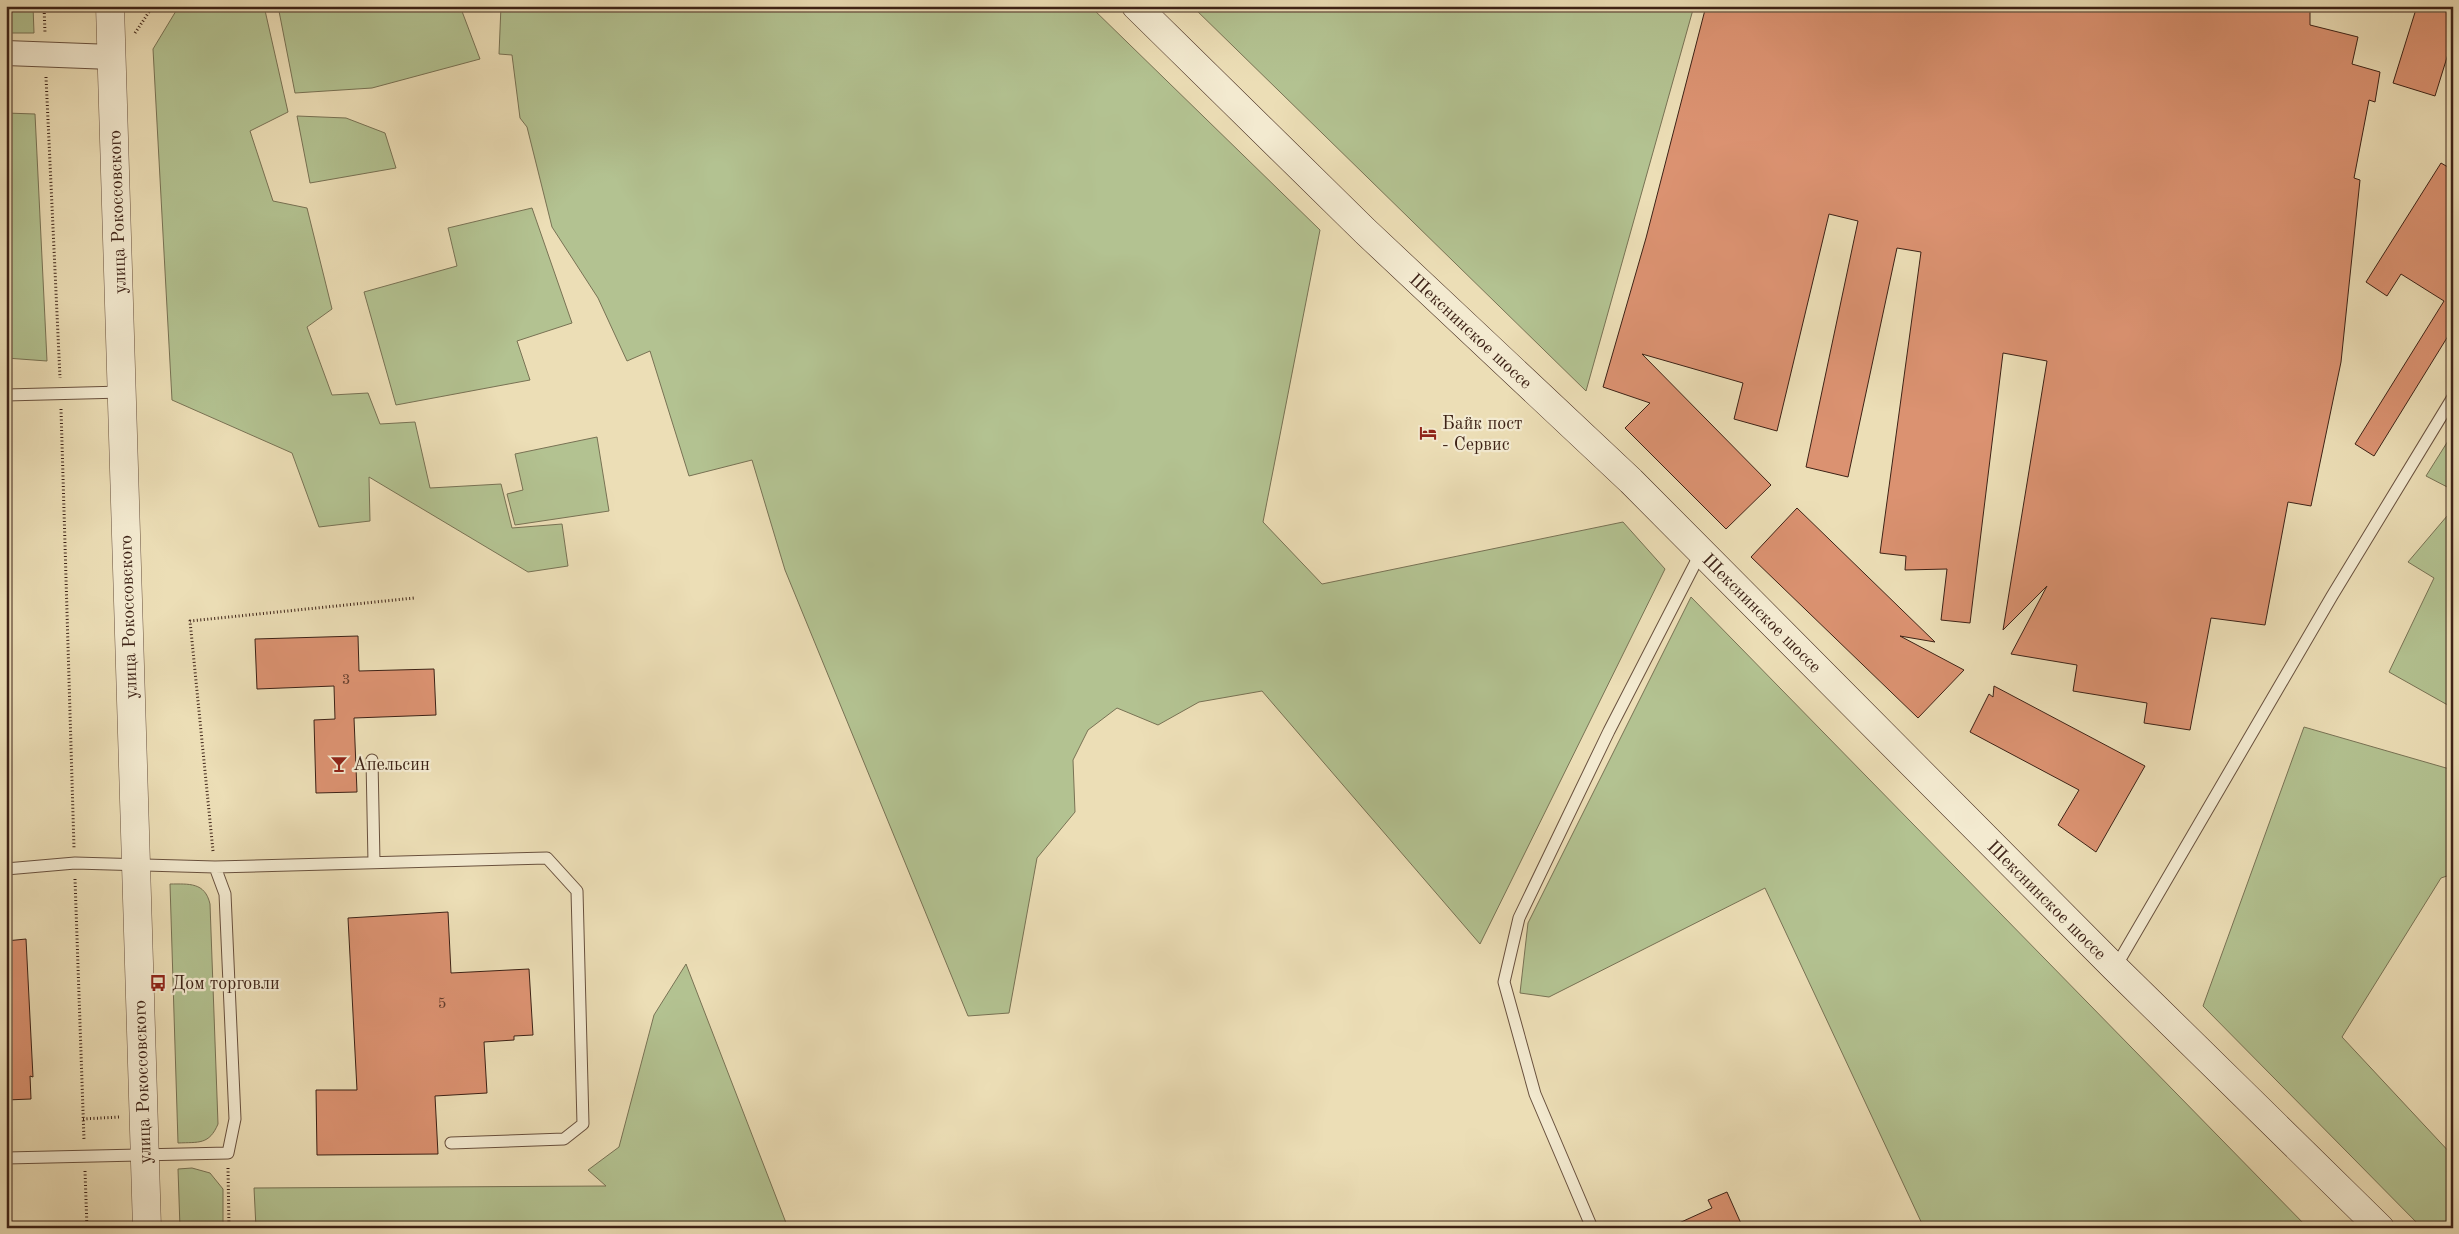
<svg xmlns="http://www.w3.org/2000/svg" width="2459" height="1234" viewBox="0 0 2459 1234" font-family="'Old Standard TT',serif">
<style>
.green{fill:#b3c291;stroke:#787254}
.building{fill:#db9271;stroke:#3d2216}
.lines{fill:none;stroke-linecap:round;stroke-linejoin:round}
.service-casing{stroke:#69513e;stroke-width:13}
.minor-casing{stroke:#69513e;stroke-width:26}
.tertiary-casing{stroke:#69513e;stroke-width:29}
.secondary-casing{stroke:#3d2216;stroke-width:29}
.path{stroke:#3d2216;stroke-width:3;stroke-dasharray:1 2.5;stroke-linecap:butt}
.service{stroke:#f3ead0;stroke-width:11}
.minor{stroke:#f3ead0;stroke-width:24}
.tertiary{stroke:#f3ead0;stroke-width:28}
.secondary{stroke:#f3ead0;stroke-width:28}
.labels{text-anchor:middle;stroke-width:4.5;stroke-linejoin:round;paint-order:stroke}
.number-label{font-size:15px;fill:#643e2d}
.street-label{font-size:18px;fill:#3d2216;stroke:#f3ead0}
.poi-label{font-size:18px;fill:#3d2216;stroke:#f3ead0;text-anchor:start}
</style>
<rect width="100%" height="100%" fill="#ecdeb6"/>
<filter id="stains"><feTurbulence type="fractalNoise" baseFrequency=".004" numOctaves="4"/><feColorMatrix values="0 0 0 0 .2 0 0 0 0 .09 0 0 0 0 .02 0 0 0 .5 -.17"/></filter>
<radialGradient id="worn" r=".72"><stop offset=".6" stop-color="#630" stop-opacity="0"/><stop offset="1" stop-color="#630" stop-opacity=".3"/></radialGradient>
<path class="green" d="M6,6H33L34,33H6Z
M179,6H264L288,112L250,131L273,201L307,208L332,309L307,327L332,395L368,393L380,424L415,422L430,488L501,484L512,528L562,524L568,566L528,572L369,477L370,521L319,527L292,453L172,400L153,49Z
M278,6H460L480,59L372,88L295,93Z
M501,6H1090L1320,230L1263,522L1322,584L1623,522L1665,569L1480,944L1262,691L1199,702L1158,725L1117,708L1088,730L1073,760L1075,812L1037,858L1009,1013L968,1016L785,570L752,460L689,476L650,351L627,361L598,298L552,227L527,127L520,118L512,55L499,54Z
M1192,6H1694L1586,391Z
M6,113L35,114L47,361L6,358Z
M297,116L346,118L385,133L396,168L310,183Z
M532,208L572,323L517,341L530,380L396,405L364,292L457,266L448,228Z
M2453,433V490L2426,476Z
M597,437L609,511L515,525L507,494L523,490L515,454Z
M2453,509V708L2389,672L2434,578L2408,562Z
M1691,597L2308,1228H1924L1765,888L1549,997L1520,993L1528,923Z
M2304,727L2453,770V874L2441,878L2342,1037L2453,1156V1228H2422L2203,1006Z
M170,884C189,884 205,882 210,904L218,1124C209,1145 199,1142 178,1143Z
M686,964L788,1228H256L254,1188L606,1186L588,1170L619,1147L654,1015Z
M192,1168L210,1173L223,1189V1228H180L178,1169Z"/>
<path class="building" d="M1706,6H2310V25L2358,37L2352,64L2380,72L2375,102L2369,100L2354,178L2360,180L2341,362L2311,506L2288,502L2265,625L2211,618L2190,730L2144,723L2147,703L2073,691L2077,665L2011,654L2047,586L2003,630L2047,361L2003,353L1970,623L1941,620L1947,569L1905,570L1906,556L1880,553L1921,252L1897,248L1848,477L1806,467L1858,221L1829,214L1777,431L1734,419L1743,383L1642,354L1771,485L1726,529L1625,428L1650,403L1603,387L1646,238Z
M2417,6H2453V38L2435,96L2393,83Z
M2441,163L2453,170V328L2374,456L2355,444L2444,301L2401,274L2387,296L2366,282Z
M1797,508L1935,642L1900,636L1964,670L1918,718L1751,557Z
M358,636L359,671L434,669L436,715L354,718L357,792L316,793L314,720L335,719L334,686L257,689L255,639Z
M1994,686L2145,766L2096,852L2058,825L2079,790L1970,732L1989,694L1993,697Z
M448,912L451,973L529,969L533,1035L514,1036V1040L484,1042L487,1093L435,1096L438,1154L317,1155L316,1090H357L348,918Z
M26,939L33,1077L30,1076L31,1099L6,1100V941Z
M1727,1192L1743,1228H1668L1712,1208L1708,1200Z"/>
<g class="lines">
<g class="service-casing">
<path id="service" d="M6,395L122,392
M372,760L374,862
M6,869L75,863L215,867L547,858L577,891L583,1124L564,1139L451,1143
M2115,968L2332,596L2453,397
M6,1158L228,1153L235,1119L225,894L215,867
M1592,1228L1535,1094L1504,982L1519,918L1609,731L1701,552"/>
</g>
<g class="minor-casing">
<path id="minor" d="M6,53L112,57"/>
</g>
<g class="tertiary-casing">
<path id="tertiary" d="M110,6L147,1228"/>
</g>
<g class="secondary-casing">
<path id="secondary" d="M1136,6L1365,231L1631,481L2115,968L2380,1228"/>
</g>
<path class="path" d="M44,6L45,33
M135,33L153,6
M46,77L60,378
M61,409L74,848
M213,851L190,621L414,598
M75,879L84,1140
M83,1119L119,1117
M228,1168L229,1228
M85,1171L87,1228"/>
<use href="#service" class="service"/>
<use href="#minor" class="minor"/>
<use href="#tertiary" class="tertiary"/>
<use href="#secondary" class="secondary"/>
</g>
<defs>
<g id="hotel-bare" transform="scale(1.35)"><path d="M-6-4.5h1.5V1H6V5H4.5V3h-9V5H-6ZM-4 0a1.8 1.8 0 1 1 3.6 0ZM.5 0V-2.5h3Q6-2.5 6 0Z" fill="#8f2418" stroke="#f3ead0" stroke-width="2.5" paint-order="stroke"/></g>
<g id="bar-bare" transform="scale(1.35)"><path d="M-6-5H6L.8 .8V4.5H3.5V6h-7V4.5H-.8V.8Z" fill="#8f2418" stroke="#f3ead0" stroke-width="2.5" paint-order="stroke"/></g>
<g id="bus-bare" transform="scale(1.35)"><path d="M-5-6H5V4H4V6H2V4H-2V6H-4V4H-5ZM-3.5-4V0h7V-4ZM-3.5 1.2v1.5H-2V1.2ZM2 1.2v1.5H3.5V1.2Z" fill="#8f2418" stroke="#f3ead0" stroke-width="2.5" paint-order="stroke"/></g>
</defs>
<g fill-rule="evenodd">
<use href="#hotel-bare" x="1428" y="433"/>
<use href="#bar-bare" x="339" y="764"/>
<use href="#bus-bare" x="158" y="983"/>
</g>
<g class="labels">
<g class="number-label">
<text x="346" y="684">3</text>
<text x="442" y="1008">5</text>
</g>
<g class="street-label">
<text transform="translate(117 212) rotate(-92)" y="6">улица Рокоссовского</text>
<text transform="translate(1471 331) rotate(43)" y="6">Шекснинское шоссе</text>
<text transform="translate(1762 613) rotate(45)" y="6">Шекснинское шоссе</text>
<text transform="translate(128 617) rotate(-92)" y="6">улица Рокоссовского</text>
<text transform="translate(2047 900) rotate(45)" y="6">Шекснинское шоссе</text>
<text transform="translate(142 1082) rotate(-92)" y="6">улица Рокоссовского</text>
</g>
<g class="poi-label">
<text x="1442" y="429">Байк пост<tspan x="1442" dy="21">- Сервис</tspan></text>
<text x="353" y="770">Апельсин</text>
<text x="172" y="989">Дом торговли</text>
</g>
</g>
<rect width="2459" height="1234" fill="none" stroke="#ecdeb6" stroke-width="25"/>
<rect x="8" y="8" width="2444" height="1219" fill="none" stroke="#3d2216" stroke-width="2.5"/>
<rect x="12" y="12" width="2434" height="1209" fill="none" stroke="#3d2216"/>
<rect width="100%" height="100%" filter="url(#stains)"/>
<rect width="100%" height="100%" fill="url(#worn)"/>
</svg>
